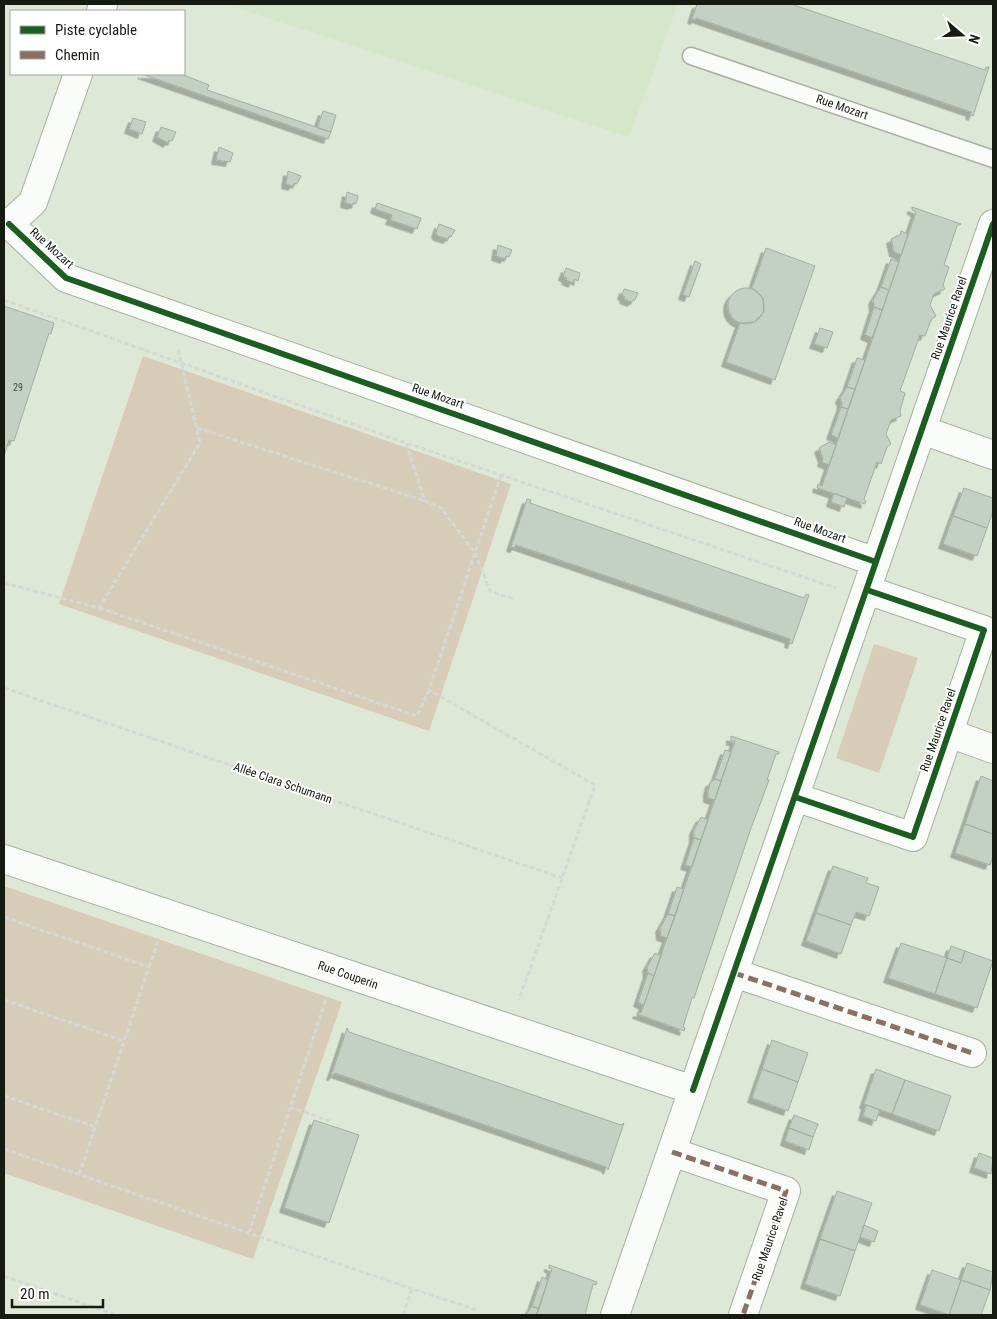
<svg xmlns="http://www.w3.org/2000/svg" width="997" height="1319" viewBox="0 0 997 1319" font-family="'Roboto Condensed',sans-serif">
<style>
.built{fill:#d5e6c9}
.green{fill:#d7ccb7}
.building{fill:#c4d0c4;stroke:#a3aea3;filter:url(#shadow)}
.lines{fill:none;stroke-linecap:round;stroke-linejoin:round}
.service-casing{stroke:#a8b0a3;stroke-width:19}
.minor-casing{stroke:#a8b0a3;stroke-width:30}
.path{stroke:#d6d9d3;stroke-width:3;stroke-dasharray:5 2.5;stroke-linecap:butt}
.service{stroke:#fafcf9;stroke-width:16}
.minor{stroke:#fafcf9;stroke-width:28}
.quiet{stroke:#8d6e63;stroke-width:5;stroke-dasharray:10 5;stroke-linecap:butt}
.cycleway-casing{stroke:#fff;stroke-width:9}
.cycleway{stroke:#1b5e20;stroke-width:6}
.labels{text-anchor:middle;stroke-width:4;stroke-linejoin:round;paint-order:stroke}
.number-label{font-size:10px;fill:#424a3f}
.street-label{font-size:12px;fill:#151b10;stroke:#fff}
</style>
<defs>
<filter id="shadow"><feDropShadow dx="-4.5" dy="4.5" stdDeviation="0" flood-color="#0004"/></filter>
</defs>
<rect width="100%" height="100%" fill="#dee8d7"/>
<path class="built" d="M225,4H678L629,137Z"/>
<path class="green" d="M143,356L511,484L429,731L59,604Z
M874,644L918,658L879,773L836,758Z
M4,886L342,1002L253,1259L4,1173Z"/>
<path class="building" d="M697,4H791L985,70L986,67H989L973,116L970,115L971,112L696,18L695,20L692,19Z
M142,74H181L209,85L207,90L331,132L328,139Z
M323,111L336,115L331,132L317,128Z
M133,118L146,122L142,134L129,129Z
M161,127L176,132L172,141L169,140L168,143L157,137Z
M219,147L233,153L230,162L216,160Z
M288,171L301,176L297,184L294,183L293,186L286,184Z
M347,192L358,196L356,204L353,203V205L345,203Z
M377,203L421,218L417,229L390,220L392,215L375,209Z
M912,207L961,224L957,226L944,265L949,267L943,285L945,289L934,294L930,305L936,316L931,320L925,336L920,335L900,391L905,393L900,411L901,416L891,420L886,434L891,444L887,447L881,464L877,462L864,499L866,501L865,504L817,488L818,484L822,486L916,212L912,210Z
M439,224L455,230L451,237L449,236L448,239L438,236L436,233Z
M901,231L908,234L901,255L894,252L891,239L900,235Z
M498,245L512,250L509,257L506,256L505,259L496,256Z
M766,248L815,266L775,380L726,362L740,323L754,322L764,312L763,298L752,288Z
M891,259L899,262L889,290L881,287Z
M695,261L701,264L689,297L683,295Z
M566,268L580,273L578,281L574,279L573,283L566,280L567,278L563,276Z
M881,287L889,290L882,310L874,307L873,300Z
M728 306a18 18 0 1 1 36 0a18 18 0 1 1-36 0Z
M624,289L638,293L635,300H633L632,302L624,299L625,297L622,295Z
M4,306L54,323L51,334L49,333L14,441L9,440L4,456Z
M874,307L882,310L872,338L865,335Z
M820,328L833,332L827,348L814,344Z
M857,358L865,360L855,389L847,387Z
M847,387L855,389L848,409L841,407L842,403L840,398Z
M841,407L848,409L838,438L831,435Z
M829,442L836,445L829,465L822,462L823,459L819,448Z
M964,488L993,498V511L987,528L953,516Z
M834,493L847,498L844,507L831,502Z
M527,499L531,500L530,503L804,598L806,594L809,595L792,644L789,643L790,639L516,545L515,548L511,547Z
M953,516L987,528L977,556L943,544Z
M731,736L779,752V754H776L767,780H769L750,831L694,998H692L683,1027L685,1028L684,1031L637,1014L638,1012L641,1013L735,741H731Z
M725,750L731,752L721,781L715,779Z
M981,776L993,781V834L965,824Z
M715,779L721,781L715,800L708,798V791L710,783Z
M701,817L708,820L701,840L694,838V830Z
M965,824L993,834V856L990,865L955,853Z
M694,838L701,840L692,867L685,865Z
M833,866L868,878L866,883L879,887L869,916L856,912L851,925L816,913Z
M677,887L684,889L675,916L668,914Z
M816,913L851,925L841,954L806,941Z
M668,914L675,916L667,938L661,936L660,928Z
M901,943L947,958L935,994L888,978Z
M951,946L965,951L961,963L947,958Z
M965,951L993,961L977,1008L935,994L947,958L961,963Z
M655,953L661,956L654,976L648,973L647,967Z
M648,973L654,976L644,1005L638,1002Z
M347,1028L349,1032L621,1125L624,1123L608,1170L606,1167L335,1073L333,1076H331Z
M772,1040L808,1053L798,1082L762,1069Z
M762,1069L798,1082L788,1111L752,1098Z
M876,1069L905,1080L892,1114L864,1104Z
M905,1080L951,1096L939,1131L892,1114Z
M866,1105L880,1110L876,1121L863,1116Z
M794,1115L818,1124L813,1137L789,1128Z
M314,1120L359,1135L329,1223L284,1208Z
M789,1128L813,1137L809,1150L785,1141Z
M979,1153L993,1158L991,1174L974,1168Z
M837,1191L872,1203L855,1251L820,1239Z
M864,1225L878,1231L874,1242L860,1237Z
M820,1239L855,1251L840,1296L805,1284Z
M967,1263L993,1272L990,1290L961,1280Z
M549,1265L597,1282L596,1285L593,1284L585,1315H536L552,1269L549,1268Z
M932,1270L961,1280L949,1315L920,1305Z
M542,1277L548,1280L539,1309L532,1306Z
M961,1280L990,1290L981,1315H949Z
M532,1306L539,1309L536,1315H526Z"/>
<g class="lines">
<g class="service-casing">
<path id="service" d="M691,56L993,159"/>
</g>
<g class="minor-casing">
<path id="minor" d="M101,11L103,4
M9,224L66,278L876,562
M4,225L9,224L33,202L78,74
M922,430L993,455
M949,733L993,749
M795,797L913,837L984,630L867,590
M4,859L693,1090
M734,973L972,1053
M672,1152L786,1191L743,1315
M615,1315L993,224"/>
</g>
<path class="path" d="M4,300L406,443L836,588
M197,428L425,501
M406,443L425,501L441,508L475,553L490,591L513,599
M501,475L429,690L595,785L519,1000
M4,583L99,608L200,443L178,349
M99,608L417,716L429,690
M4,688L562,878
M4,917L149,967L79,1175
M149,967L158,942
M4,1000L124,1041
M4,1096L95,1127
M290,1107L333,1122
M4,1149L412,1289
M249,1233L326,999
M4,1276L116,1315
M403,1315L412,1289L477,1310"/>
<use href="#service" class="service"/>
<use href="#minor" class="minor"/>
<path class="quiet" d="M734,973L972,1053
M672,1152L786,1191L743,1315"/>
<g class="cycleway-casing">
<path id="cycleway" d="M9,224L66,278L876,562
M795,797L913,837L984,630L867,590
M693,1090L993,224"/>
</g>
<use href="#cycleway" class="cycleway"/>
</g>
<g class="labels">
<g class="number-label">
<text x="18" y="391">29</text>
</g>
<g class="street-label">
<text transform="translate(842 107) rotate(19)" y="4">Rue Mozart</text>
<text transform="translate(52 248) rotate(42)" y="4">Rue Mozart</text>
<text transform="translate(949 318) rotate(-71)" y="4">Rue Maurice Ravel</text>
<text transform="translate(438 396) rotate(19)" y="4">Rue Mozart</text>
<text transform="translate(820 530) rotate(20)" y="4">Rue Mozart</text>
<text transform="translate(938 730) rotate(-71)" y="4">Rue Maurice Ravel</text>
<text transform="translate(283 783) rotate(19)" y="4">Allée Clara Schumann</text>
<text transform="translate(348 975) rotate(19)" y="4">Rue Couperin</text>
<text transform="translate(770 1239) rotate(-71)" y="4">Rue Maurice Ravel</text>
</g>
</g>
<rect width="997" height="1319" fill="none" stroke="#151b10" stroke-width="10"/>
<rect x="10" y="10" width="175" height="65" fill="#ffffff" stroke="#a1a49f"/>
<rect x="20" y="26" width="25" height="8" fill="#1b5e20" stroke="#a1a49f"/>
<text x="55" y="35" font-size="15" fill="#151b10">Piste cyclable</text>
<rect x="20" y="51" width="25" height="8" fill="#8d6e63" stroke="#a1a49f"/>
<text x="55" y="60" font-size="15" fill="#151b10">Chemin</text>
<g transform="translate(962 35) rotate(109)" stroke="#ffffff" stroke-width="4" paint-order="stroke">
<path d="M0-4L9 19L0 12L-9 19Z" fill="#151b10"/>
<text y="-8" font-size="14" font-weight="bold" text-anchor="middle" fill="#151b10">N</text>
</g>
<path d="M12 1299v8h91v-8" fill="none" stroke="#151b10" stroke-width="2.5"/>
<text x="20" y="1299" font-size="15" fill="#151b10" stroke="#ffffff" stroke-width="4" paint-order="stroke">20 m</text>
</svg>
